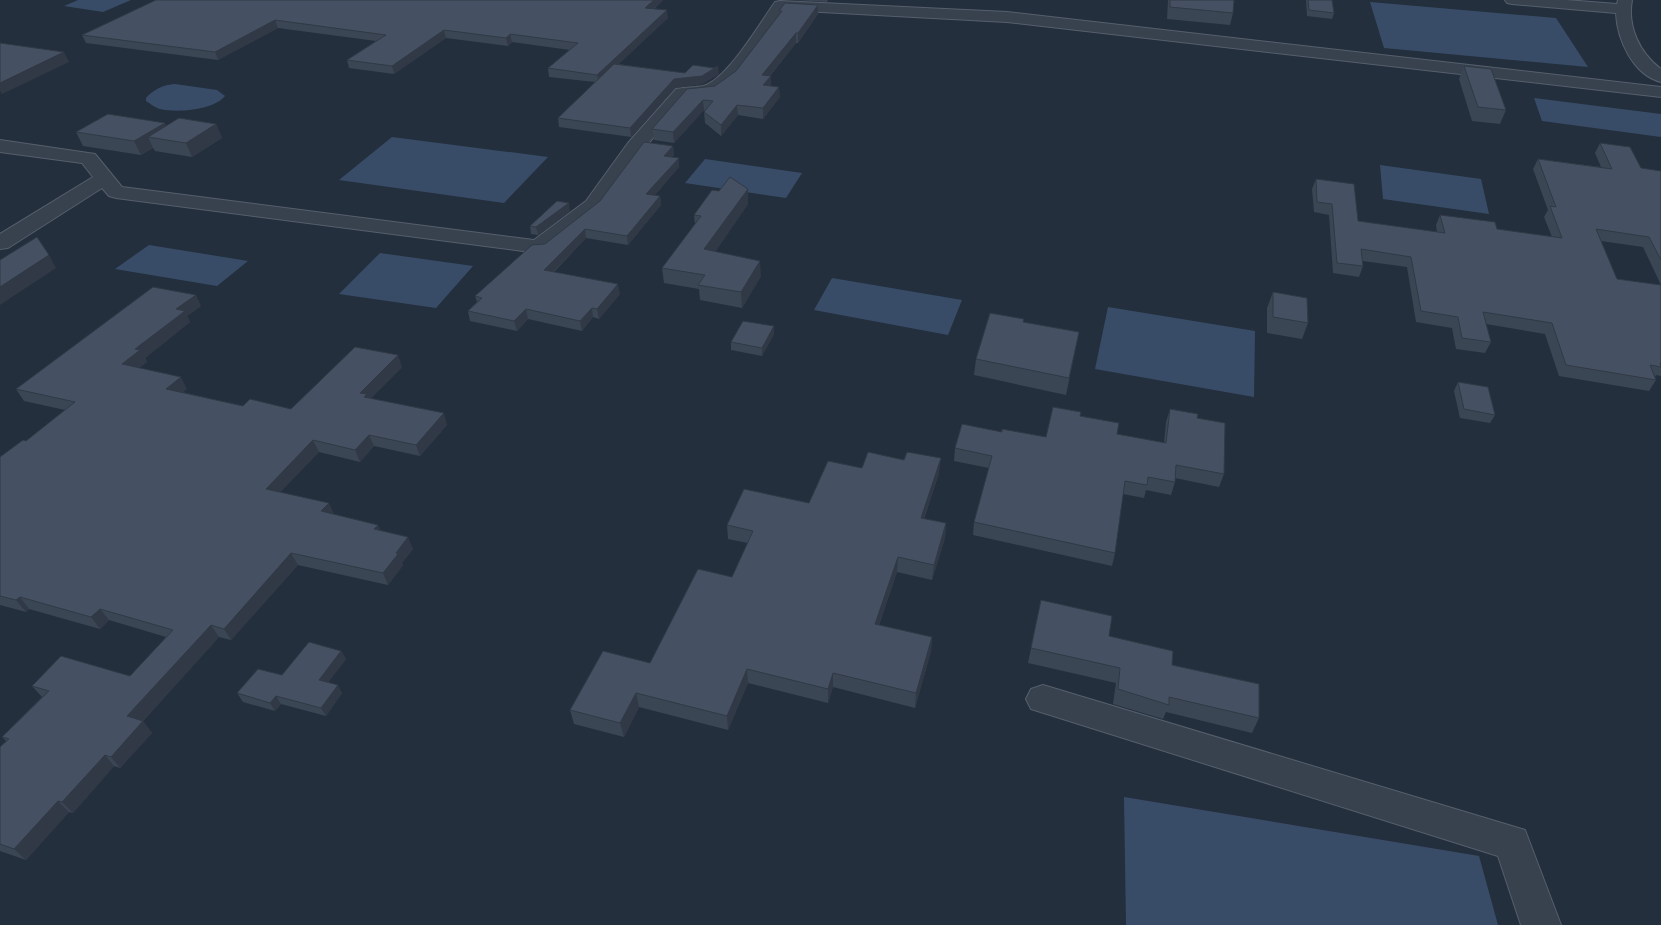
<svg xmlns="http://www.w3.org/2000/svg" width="1661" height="925" viewBox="0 0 1661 925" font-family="Commissioner,sans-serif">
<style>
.water{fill:#394c67}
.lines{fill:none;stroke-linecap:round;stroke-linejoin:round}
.minor-casing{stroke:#565f6c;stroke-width:2}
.minor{fill:#38414e;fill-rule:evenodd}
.wall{fill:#3b4654}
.shaded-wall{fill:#303945}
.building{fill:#455162;stroke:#303945}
</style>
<rect width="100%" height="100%" fill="#242f3e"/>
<path class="water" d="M78,0H131L103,12L64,6Z
M1370,2L1556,18L1588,67L1384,48Z
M175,84L217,90L225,96C214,110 177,113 160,109C155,108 150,103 146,101V98C154,89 163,85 175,84Z
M1534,98L1661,114V137L1542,121Z
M392,137L548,157L504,203L339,180Z
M705,159L802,173L786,198L685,183Z
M1380,165L1481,179L1489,214L1383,199Z
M149,245L248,261L217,286L115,269Z
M380,253L473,266L436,308L339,294Z
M832,278L962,300L948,335L814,310Z
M1108,307L1255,331L1254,397L1095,369Z
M1124,797L1479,856L1498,925H1126Z"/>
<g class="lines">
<g class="minor-casing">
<path id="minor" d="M1505,0H1566L1617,4L1618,0H1632C1627,27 1640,53 1661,69V82C1633,75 1617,39 1616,13L1512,4L1507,3Z
M780,1L1007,12L1661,87V97L1007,22L784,10C768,35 744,83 715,94C706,97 697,97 687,97L642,151L600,209L546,252L538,253L116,198L109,196L102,188L8,248L0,249V234L93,177L82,163L0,152V140L95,154L122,187L534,240L586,201L628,143L676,89C685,87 694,88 703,86C727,80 760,23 775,2Z
M1043,685L1525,830L1561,925H1521L1498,856L1031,709L1026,699L1031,689Z"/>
</g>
<use href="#minor" class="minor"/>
</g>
<path class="wall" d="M156,0H663L654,9L668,18L618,64L685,73L719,74L702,84L675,88L631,137L559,127L558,118L595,82L549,77L548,68L570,50L512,42L508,46L446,38L394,74L349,68L347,60L376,41L278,28L218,60L86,43L82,35Z
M795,0H828L827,2Z
M1168,0H1234L1233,13L1230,25L1167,19Z
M1306,0H1332L1334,13L1332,19L1307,16Z
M818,5V14L798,43H796L770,76L771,86L780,97L763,119L738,115L721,136L705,123L704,112L705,111L704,110L674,143L654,140L652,129L736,71L780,14L779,11Z
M1464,66L1506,110L1500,124L1472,121L1459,79Z
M216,124L222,138L192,157L155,151L153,148L141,155L83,146L76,132L166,126Z
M1600,143L1641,168L1661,171V285L1643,247L1601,241L1617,279L1661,285V376L1656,375L1655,377L1656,380L1649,391L1559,376L1545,334L1486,324L1491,342L1485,353L1456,349L1452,328L1416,322L1407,267L1363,261V266L1359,277L1333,273L1329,215L1314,212L1312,189L1316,179L1358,221L1437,232L1436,225L1440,215L1497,229L1552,237L1544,217L1548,210L1533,169L1538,159L1601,167L1595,153Z
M673,146L674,155L672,157L679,158V167L655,195L660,196L661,205L628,245L586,238L554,272L620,294L599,319L593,317L582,331L528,319L517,331L470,321L468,311L477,302L475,296L545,244Z
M748,204L715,252L761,276L742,308L700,300L699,289L664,283L662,268L695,224L694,215Z
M570,211L538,235L531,234L530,226Z
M1273,292L1308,323L1302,339L1267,333V308Z
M201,306L187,316L190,322L145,358L147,362L139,368L187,389L182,392L243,406L291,409L402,367L371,398L447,425L420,456L374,446L360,462L319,452L280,492L334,515L380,531L413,549L402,563L403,565L388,585L298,565L231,640L219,637L143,721L152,733L120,768L114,766L73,813L69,812L26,860L0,851V747L6,741L2,737L42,697L32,686L130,676L166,637L109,620L100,629L29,609L26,612L0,605V457L26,441L65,410L24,401L16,389Z
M774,326V334L762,356L731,350V342Z
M1079,332L1066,395L974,375L976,359Z
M1458,382L1495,415L1490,423L1460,418L1454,391Z
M1170,409L1197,418L1224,474L1219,487L1175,478V482L1171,495L1146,490L1144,498L1123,494L1115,553L1112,566L973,535L974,522L989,468L954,461L955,448L1002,432L1046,437L1117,434L1164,443L1166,422Z
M862,468L939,473L924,519L946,523L945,538L932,580L897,572L879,625L932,637L931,651L915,708L833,687L828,703L748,683L728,730L639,707L624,737L574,724L570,710L650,663L732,577L748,543L728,539L727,525L809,503Z
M1041,600L1109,636L1172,665L1259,718L1252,733L1166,712L1163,719L1113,704L1116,683L1028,663Z
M341,651L346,659L328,682L342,693L326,716L281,704L275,711L243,702L237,693Z"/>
<path class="shaded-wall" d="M654,0H663L646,15L645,8Z
M818,5V14L798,43V33Z
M667,10L668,18L599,83L597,75Z
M275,20L278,28L218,60L215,52Z
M444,30L446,38L394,74L392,66Z
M796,33V43L762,85V75Z
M510,34L512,42L508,46L506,38Z
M64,52L69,62L2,94L0,91V83Z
M718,66L719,74L702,84L675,88L631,137L630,128L674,79L702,76Z
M771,76V86L763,85Z
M779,87L780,97L763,119V108Z
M703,100L704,110L674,143L673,132Z
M737,105L738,115L721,136V125Z
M165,123L171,137H148L153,148L141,155L134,141Z
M216,124L222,138L192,157L186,143Z
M673,146L674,155L665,165L664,156Z
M679,158V167L648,203L646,194Z
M748,189V204L706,265L704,249Z
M660,196L661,205L628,245L627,236Z
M569,203L570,211L538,235L536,227Z
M585,229L586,238L546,279L544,270Z
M49,255L56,268L0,305V287Z
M760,261L761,276L742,308L741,292Z
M618,284L620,294L599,319L597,309Z
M196,295L201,306L187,316L190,322L145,358L147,362L129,376L122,364L135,349L176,309Z
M592,308L593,317L582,331L580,321Z
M526,309L528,319L517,331L514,321Z
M774,326V334L762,356V348Z
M398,355L402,367L369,400L360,393Z
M181,377L187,389L173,401L166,389Z
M444,413L447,425L420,456L416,445Z
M369,435L374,446L360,462L355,450Z
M313,440L319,452L272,501L266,489Z
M941,458L939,473L919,532L921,518Z
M329,503L334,514L321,511Z
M946,523L945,538L932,580L934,565Z
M378,525L383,536L374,529Z
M408,537L413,549L402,563L403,565L388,585L383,573L396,553Z
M291,553L298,565L231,640L224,629Z
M898,557L897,572L874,638L875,624Z
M20,597L29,609L26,612L16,600Z
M100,609L109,620L100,629L91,617Z
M211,625L219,637L136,728L127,716Z
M932,637L931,651L915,708L916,693Z
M341,651L346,659L324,688L319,680Z
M747,669L748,683L728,730L727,716Z
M833,673V687L828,703V689Z
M338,685L342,693L326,716L321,708Z
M636,693L639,707L624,737L620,723Z
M276,696L281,704L275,711L270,703Z
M143,721L152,733L120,768L111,757Z
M105,755L114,766L73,813L62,802Z
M58,801L69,812L26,860L14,849Z"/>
<path class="building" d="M156,0H654L645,8L667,10L597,75L548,68L578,43L510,34L506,38L444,30L392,66L347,60L386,35L275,20L215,52L82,35Z
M1170,0H1234L1233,13L1170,7Z
M1308,0H1332L1334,13L1309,10Z
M785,3L818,5L798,33H796L762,75L771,76L763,85L779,87L763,108L737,105L721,125L704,112L713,101L703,100L673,132L652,129L687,89L715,86L736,71L782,11H779Z
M0,43L64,52L0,83Z
M614,64L685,73L693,65L714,68L718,66L702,76L674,79L630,128L558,118Z
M1464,66L1491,69L1506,110L1478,107Z
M108,114L165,123L134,141L76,132Z
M179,118L216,124L186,143L148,137Z
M644,142L673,146L664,156L679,158L646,194L660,196L627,236L585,229L544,270L618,284L597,309L592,308L580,321L526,309L514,321L468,311L482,298L475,296L532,245L545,244L600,201Z
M1600,143L1630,147L1641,168L1661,171V260L1649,237L1596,229L1617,279L1661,285V363H1660L1661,367L1650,365L1656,380L1566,365L1552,323L1483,312L1491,342L1462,338L1458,317L1421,311L1411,257L1361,249L1363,266L1337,263L1332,204L1317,202L1316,179L1354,184L1358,221L1445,233L1440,215L1495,222L1497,229L1562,238L1550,206L1556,207L1538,159L1612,169Z
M730,177L748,189L704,249L760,261L741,292L698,285L705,275L662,268L701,216L694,215L712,190L719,191Z
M557,201L569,203L536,227L530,226Z
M37,237L49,255L0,287V260Z
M153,287L196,295L176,309L185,311L135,349L140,350L122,364L181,377L166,389L243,406L250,399L291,409L355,347L398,355L360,393L367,394L364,397L444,413L416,445L369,435L355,450L313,440L266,489L329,503L321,511L378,525L374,529L408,537L396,553L398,554L383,573L291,553L224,629L211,625L127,716L143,721L111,757L105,755L62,802L58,801L14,849L0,844V747L9,739L2,737L49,691L32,686L61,656L130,676L173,630L100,609L91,617L20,597L16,600L0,596V457L23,440L26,441L75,402L16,389Z
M1273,292L1307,298L1308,323L1273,317Z
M990,313L1024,319L1023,322L1079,332L1069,378L976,359Z
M743,321L774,326L762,348L731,342Z
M1458,382L1488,387L1495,415L1464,409Z
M1053,407L1081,412L1080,416L1119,423L1117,434L1166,443L1170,409L1198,414L1197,418L1225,423L1224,474L1176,465L1175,482L1148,477L1147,485L1125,481L1115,553L974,522L992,456L955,448L962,424L1002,432V429L1046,437Z
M868,452L904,460L907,452L941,458L921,518L946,523L934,565L898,557L875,624L932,637L916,693L833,673L828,689L747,669L727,716L636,693L620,723L570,710L603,651L650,663L698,569L732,577L753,531L727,525L744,489L809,503L828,461L862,468Z
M1041,600L1112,616L1109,636L1173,651L1172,665L1259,684V718L1169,697V705L1118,689L1120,668L1031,648Z
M309,642L341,651L319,680L338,685L321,708L276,696L270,703L237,693L258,669L282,675Z"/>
</svg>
